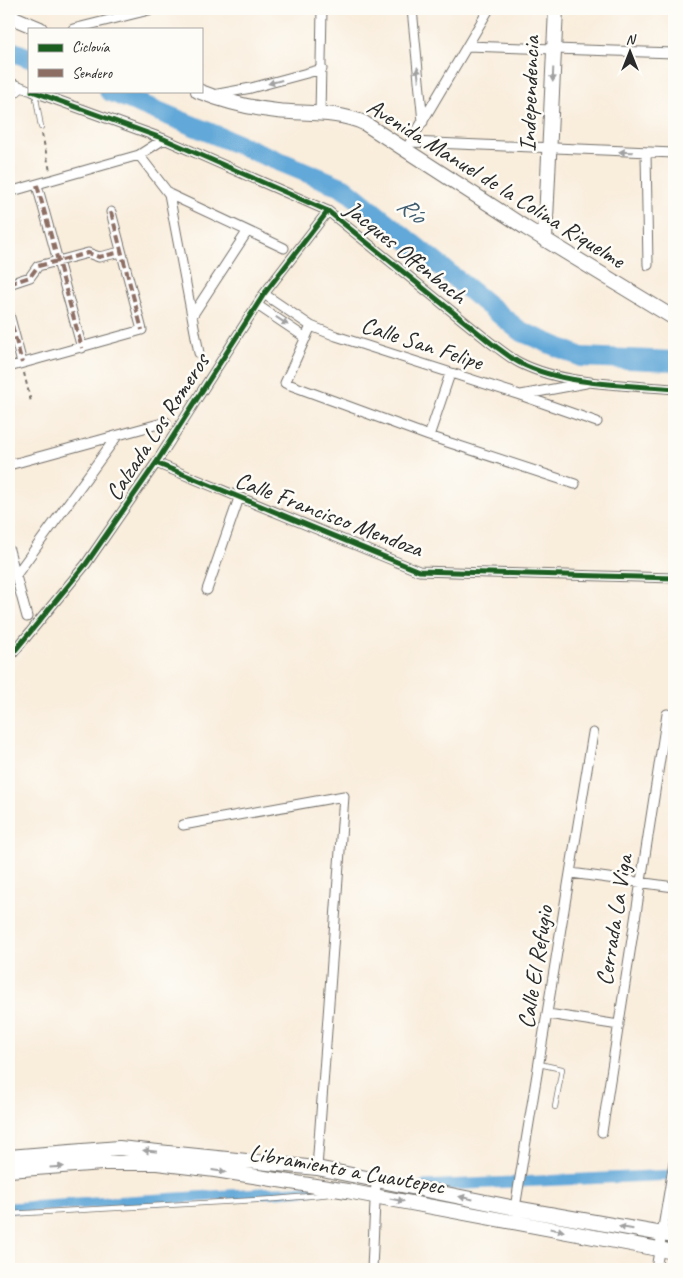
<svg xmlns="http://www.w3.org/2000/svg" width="683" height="1278" viewBox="0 0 683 1278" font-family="Caveat,sans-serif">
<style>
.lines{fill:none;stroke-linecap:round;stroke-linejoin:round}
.canal{stroke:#62a8d8;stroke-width:11}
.river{stroke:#62a8d8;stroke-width:20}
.lane-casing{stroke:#736f69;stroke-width:6}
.street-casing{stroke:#736f69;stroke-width:11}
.secondary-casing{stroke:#736f69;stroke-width:16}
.path{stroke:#736f69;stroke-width:2;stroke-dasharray:4 4;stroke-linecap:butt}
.lane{stroke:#fff;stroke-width:4.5}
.street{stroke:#fff;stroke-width:9}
.secondary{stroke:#fff;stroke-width:14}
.quiet{stroke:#8d6e63;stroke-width:4;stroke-dasharray:8 4;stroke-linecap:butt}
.cycleway-casing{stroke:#fdfcf7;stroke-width:8}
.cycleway{stroke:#1b5e20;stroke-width:5}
.oneway{fill:#a0a0a0}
.labels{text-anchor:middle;stroke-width:5;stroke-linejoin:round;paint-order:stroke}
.street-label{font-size:24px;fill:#2b2b2b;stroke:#fdfcf7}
.water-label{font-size:25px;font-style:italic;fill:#415d70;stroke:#fdfcf7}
</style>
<rect width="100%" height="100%" fill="#fdfcf7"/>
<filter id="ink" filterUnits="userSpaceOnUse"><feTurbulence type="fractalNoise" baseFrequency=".02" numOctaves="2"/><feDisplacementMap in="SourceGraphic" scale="10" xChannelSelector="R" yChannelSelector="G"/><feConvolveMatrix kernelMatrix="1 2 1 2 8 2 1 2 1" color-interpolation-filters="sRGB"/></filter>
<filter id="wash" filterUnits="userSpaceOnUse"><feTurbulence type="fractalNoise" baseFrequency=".0096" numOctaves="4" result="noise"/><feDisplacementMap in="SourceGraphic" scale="20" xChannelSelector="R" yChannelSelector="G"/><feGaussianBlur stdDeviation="1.12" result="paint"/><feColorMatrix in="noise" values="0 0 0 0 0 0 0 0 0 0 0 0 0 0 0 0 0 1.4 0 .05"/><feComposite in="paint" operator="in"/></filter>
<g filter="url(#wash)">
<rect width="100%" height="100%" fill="#f9eddc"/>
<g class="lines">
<path class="canal" d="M423,1186L674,1175
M9,1208L310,1190"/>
<path class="river" d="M9,50L29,58
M109,91L344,188L520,331L581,357L674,361"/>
</g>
</g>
<g filter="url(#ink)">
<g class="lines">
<g class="lane-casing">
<path id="lane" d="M35,92L41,127
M9,101L24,88
M539,1064L562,1069L555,1107
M9,1214L276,1199L332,1194"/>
</g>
<g class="street-casing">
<path id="street" d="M412,9L423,122
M73,29L153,9
M468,46L674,53
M9,82L29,90
M32,91L164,139L328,211L491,343C501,350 510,358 520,363C563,385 626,385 674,389
M213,95L251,88L322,69
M320,115L322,9
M411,142L674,153
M408,146L489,9
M646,153L648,265
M139,155L169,194L284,248
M37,185L82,348
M9,192L139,155L164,139
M169,194L199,353
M9,284L30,277L38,266L58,261L88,253L99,257L121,252
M264,294L311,326L336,336L520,395L597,422
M257,305L306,338
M9,314L22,363
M192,316L247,232
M311,326L285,383L429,436L575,484
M9,367L142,330L111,212
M521,395L586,383
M429,436L450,374
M156,463L419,571L674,578
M9,465L166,422
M9,550L27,617
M16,575L117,436
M207,590L239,498
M9,658L86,564L156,463L264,294L328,211
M183,825L344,796L317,1168
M571,873L674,887
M548,1014L619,1025
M602,1132L667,714
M515,1208L593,733
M372,1269L376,1180
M656,1269L674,1162"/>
</g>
<g class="secondary-casing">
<path id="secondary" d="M9,16L40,29
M198,91C223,101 250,108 277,111C306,114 337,111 364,123L526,228L674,318
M545,240L556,9
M9,1157L119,1148L317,1168L515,1208L674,1236
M9,1170L102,1163H157L215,1170L347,1191L674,1252"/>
</g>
<path class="path" d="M42,134L50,171
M24,373L31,402"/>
<use href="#lane" class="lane"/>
<use href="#street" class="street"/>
<use href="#secondary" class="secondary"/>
<path class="quiet" d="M37,185L82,348
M111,212L142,330
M9,284L30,277L38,266L58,261L88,253L99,257L121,252
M9,314L22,363"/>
<g class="cycleway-casing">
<path id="cycleway" d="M32,91L164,139L328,211L491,343C501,350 510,358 520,363C563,385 626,385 674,389
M156,463L419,571L674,578
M9,658L86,564L156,463L264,294L328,211"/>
</g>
<use href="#cycleway" class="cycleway"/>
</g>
<defs><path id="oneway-solid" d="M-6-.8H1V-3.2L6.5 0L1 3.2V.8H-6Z" transform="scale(1.25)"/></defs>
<g class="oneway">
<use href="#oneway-solid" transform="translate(418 74) rotate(-96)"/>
<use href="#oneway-solid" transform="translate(553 75) rotate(92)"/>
<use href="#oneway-solid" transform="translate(275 82) rotate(165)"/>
<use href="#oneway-solid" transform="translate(626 152) rotate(-178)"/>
<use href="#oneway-solid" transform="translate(282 321) rotate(34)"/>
<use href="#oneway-solid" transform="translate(150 1151) rotate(-174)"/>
<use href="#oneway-solid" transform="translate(57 1167) rotate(-4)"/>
<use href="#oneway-solid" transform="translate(219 1171) rotate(8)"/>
<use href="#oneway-solid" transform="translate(466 1198) rotate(-168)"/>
<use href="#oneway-solid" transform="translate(397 1200) rotate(11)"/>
<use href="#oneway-solid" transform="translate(626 1228) rotate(-170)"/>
<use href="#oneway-solid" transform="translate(557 1230) rotate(11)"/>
</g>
</g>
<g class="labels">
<g class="street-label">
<text transform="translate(529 94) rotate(-88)" y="8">Independencia</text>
<text transform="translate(496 183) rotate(32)" y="8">Avenida Manuel de la Colina Riquelme</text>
<text transform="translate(406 252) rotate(39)" y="8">Jacques Offenbach</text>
<text transform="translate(422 343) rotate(18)" y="8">Calle San Felipe</text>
<text transform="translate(157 427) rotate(-57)" y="8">Calzada Los Romeros</text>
<text transform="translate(329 514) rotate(21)" y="8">Calle Francisco Mendoza</text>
<text transform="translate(614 920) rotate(-81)" y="8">Cerrada La Viga</text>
<text transform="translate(535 967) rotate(-81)" y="8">Calle El Refugio</text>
<text transform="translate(347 1169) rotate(10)" y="8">Libramiento a Cuautepec</text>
</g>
<g class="water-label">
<text transform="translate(412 209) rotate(39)" y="9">Río</text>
</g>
</g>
<rect width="683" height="1278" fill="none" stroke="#fdfcf7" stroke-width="30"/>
<rect x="28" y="28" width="175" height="65" fill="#fdfcf7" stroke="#a9a8a5"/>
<rect x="38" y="44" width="25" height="8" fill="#1b5e20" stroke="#a9a8a5"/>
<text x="72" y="52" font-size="15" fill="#2b2b2b">Ciclovía</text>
<rect x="38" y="69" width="25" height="8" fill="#8d6e63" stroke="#a9a8a5"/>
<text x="72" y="78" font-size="15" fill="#2b2b2b">Sendero</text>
<g transform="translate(630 52)" stroke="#fdfcf7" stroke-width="4" paint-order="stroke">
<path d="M0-4L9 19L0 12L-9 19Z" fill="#2b2b2b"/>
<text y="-8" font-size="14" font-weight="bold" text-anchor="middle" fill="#2b2b2b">N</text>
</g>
</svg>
